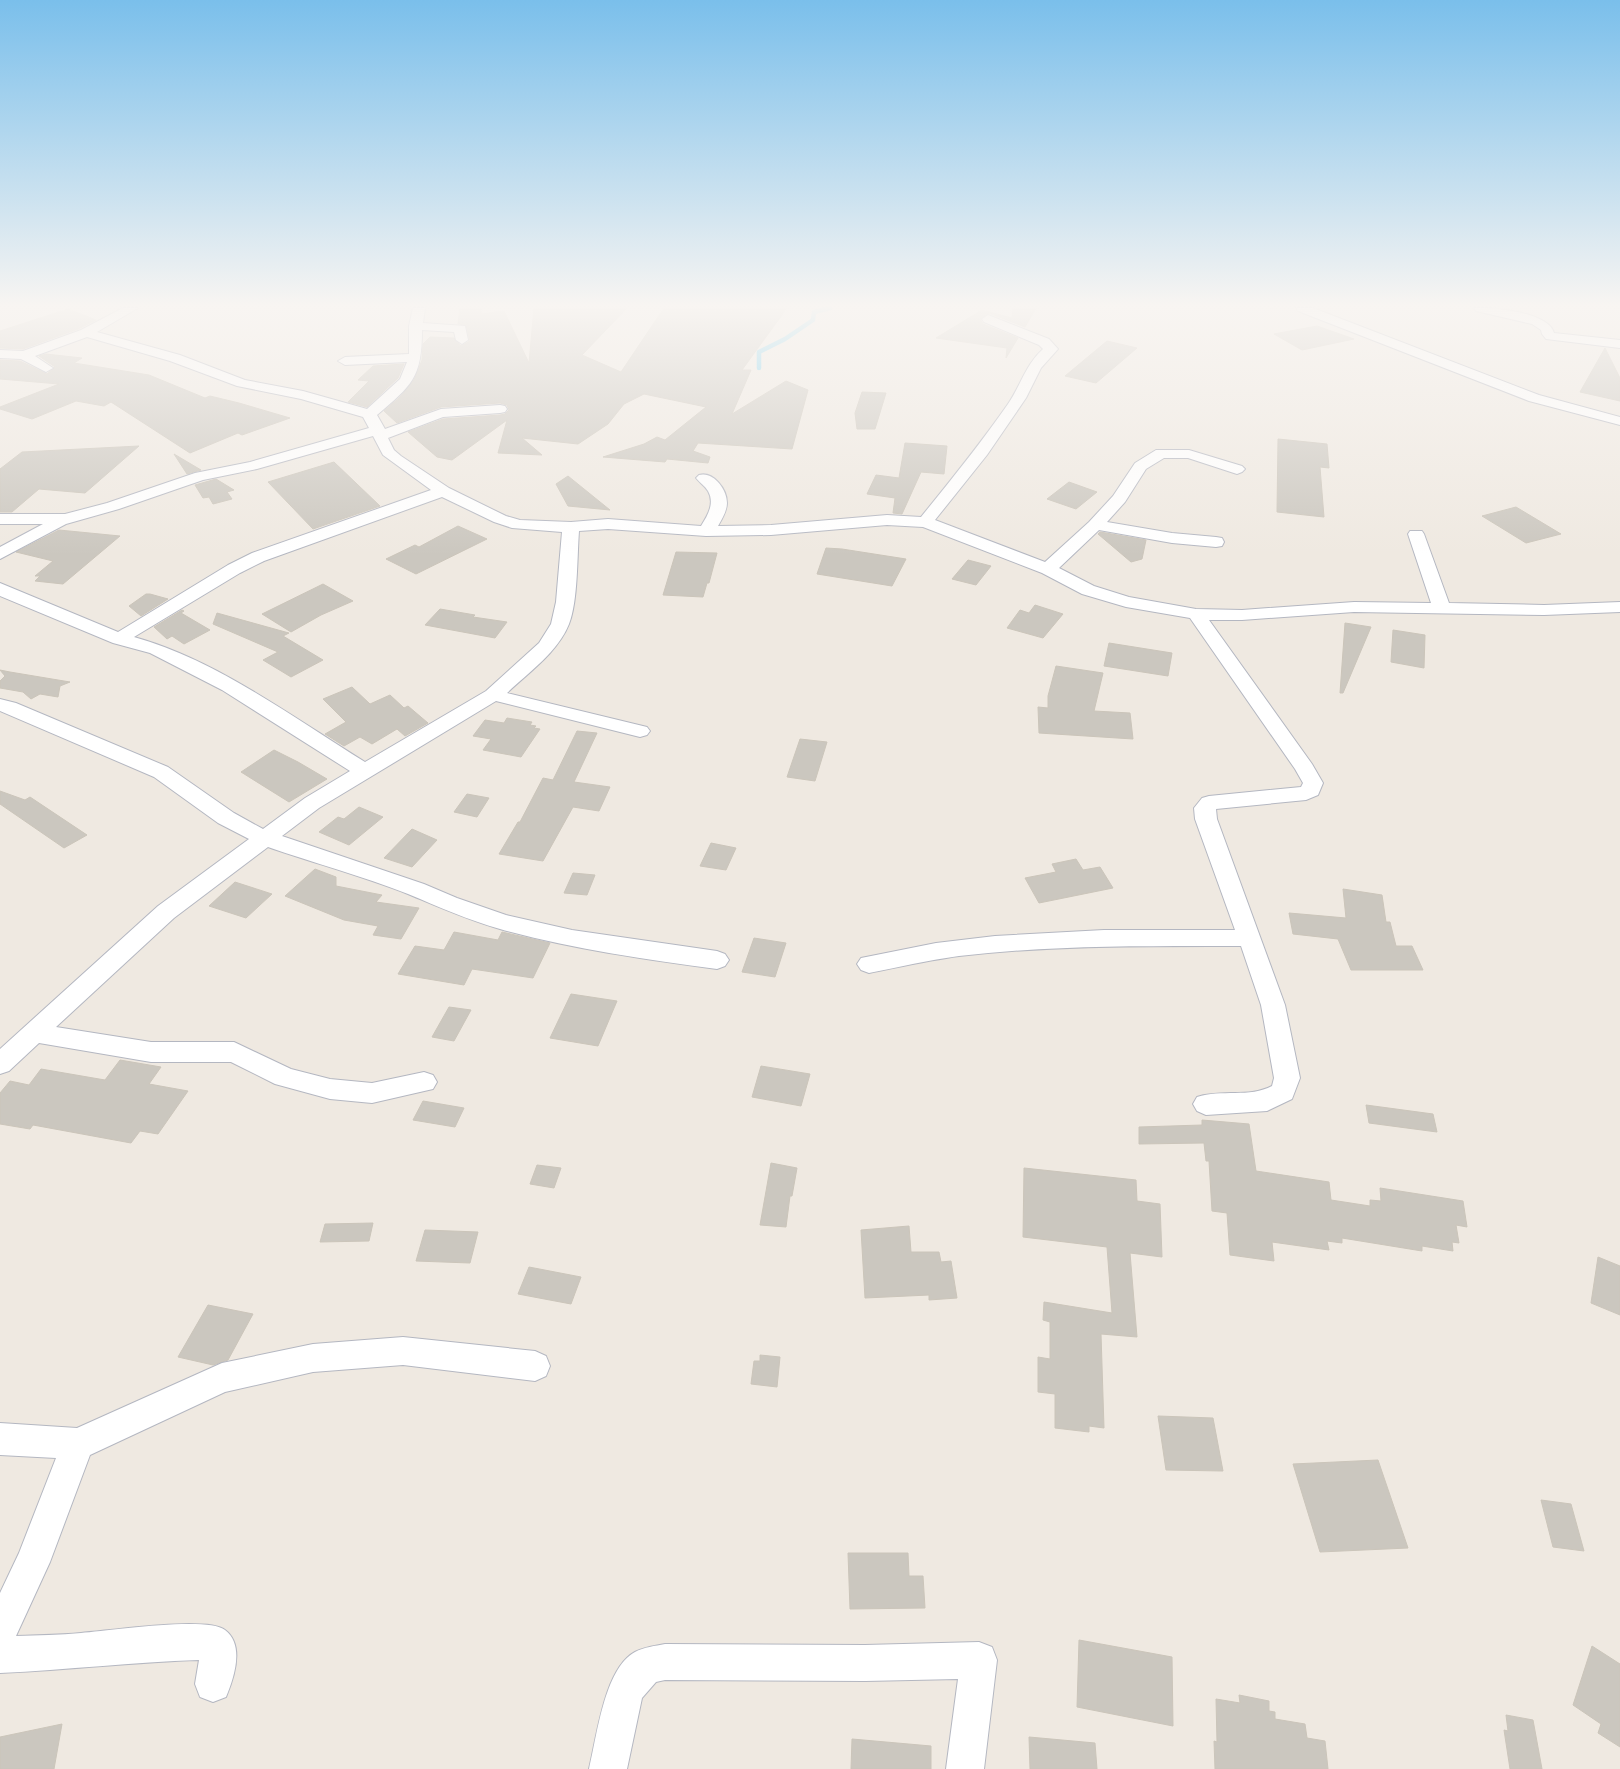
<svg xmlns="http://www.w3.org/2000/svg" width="1620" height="1769" viewBox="0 0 1620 1769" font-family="'PT Sans',sans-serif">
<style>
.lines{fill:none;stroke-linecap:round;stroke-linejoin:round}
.stream{stroke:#75cff0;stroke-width:4.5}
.building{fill:#cbc7bf;stroke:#cbc5ba}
.minor-casing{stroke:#b4b7c1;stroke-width:2}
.minor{fill:#fff;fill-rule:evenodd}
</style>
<rect width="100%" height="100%" fill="#efe9e1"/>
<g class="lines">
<path class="stream" d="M759,368V352L785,339L813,320L814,312L830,308"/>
</g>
<path class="building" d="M460,308H481V314L504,311L529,363L534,308H627L582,355L621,372L664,308H787L742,370H751L732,414L786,381L808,390L792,449L698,443L693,451L710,457L708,463L667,459L665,462L603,457L644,444L657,437L665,440L706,407L644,394L624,404L608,424L578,444L522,438L542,455L498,453L507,420L452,460L437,457L408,432L443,419L500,415L505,414L509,410L507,405L500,403L441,407L397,423L384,411L400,397L414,380L422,360L423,344L430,337L454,338L461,346L470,341L466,325L458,324Z
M1013,308H1036L1025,327L989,313L980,319L983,324L1018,338L1006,358L1007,348L936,338L982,310L1012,318Z
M68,309L96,320L78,329L23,349L0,348V331Z
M1317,326L1354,339L1302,350L1274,334Z
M1107,341L1137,348L1096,383L1065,376Z
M1605,348L1620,378V401L1580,392Z
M46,354L82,358L74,363L149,375L205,398L210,396L239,403L290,418L242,435L238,433L190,453L111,402L104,406L76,401L32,419L0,409V407L59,384L0,379V360L20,361L47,374L55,367L39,356Z
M404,364L398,378L367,407L348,402L369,381L358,380L373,366Z
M862,392L886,393L875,429H857L855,413Z
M1278,439L1327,444L1329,468L1320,467L1324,517L1277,512Z
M905,443L947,446L944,474L921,472L902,514L893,513L895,498L867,494L876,475L899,478Z
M139,446L85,493L39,489L12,512H0V469L22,452Z
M174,454L201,470L187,474Z
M334,462L380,506L313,529L268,482Z
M568,476L610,510L568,506L556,484Z
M216,479L234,490L227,492L232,499L213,504L209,497L203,498L195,485Z
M1069,482L1097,492L1076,509L1047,499Z
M1516,507L1561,534L1526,543L1482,516Z
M458,526L487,539L416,574L386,559L415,545L419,547Z
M59,530L120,536L63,584L35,581L40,576H35L53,561L16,552Z
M1100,532L1146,540L1142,559L1131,562L1098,534Z
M826,548L842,549L906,559L892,586L817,574Z
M676,552L717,553L709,583H707L703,597L663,595Z
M968,560L991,566L976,585L952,579Z
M323,584L353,601L321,615L291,632L262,614Z
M146,594H150L168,599L141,616L129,606Z
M1035,605L1063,614L1043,638L1007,628L1020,610L1029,613Z
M440,609L475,615L473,617L507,622L495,638L425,625Z
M182,610L184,611L181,613L210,630L184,644L172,636L167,639L154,627Z
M217,613L289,633L283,636L323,660L291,677L263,660L278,652L213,624Z
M1345,623L1371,627L1343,693H1340Z
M1393,630L1425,635L1424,668L1391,662Z
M1109,643L1172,653L1168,676L1104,666Z
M1056,666L1103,673L1094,711L1130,713L1133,739L1039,733L1038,707L1048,708V696Z
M0,670L10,672L70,682L60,686L58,697L40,694L31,699L23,692L0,688V681L5,676Z
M352,687L370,704L390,695L404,708L408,706L428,723L405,736L397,729L372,744L360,737L344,746L325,734L346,722L323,699Z
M507,718L532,722L530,725L536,726L534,728L540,729L521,757L483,750L491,739L473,736L485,720L504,723Z
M577,731L597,733L574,782L610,787L599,811L573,807L543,861L499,854L518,822H520L543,778L553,780Z
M800,739L827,742L815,781L787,777Z
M274,750L298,762L327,779L289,802L241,772Z
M0,791L25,800L30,797L87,835L64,848L0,804Z
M467,794L489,798L477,817L454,812Z
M359,807L383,817L349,845L319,832L338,817L344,819Z
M412,829L437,840L412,867L384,858Z
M711,843L736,848L726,870L700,866Z
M1076,859L1083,870L1100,867L1113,888L1039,903L1025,878L1056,872L1052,864Z
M315,869L336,877V886L382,895L376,902L419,908L401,939L373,935L378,926L344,920L285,896Z
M573,873L595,875L587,895L564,893Z
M235,882L272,894L246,918L209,906Z
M1343,889L1382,895L1386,922H1390L1396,946H1412L1423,970H1351L1338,939L1293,934L1289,913L1346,918Z
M454,932L498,940L502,932L550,943L533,978L472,969L464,985L398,974L415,946L444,950Z
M754,938L786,943L775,977L742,972Z
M571,994L617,1001L598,1046L550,1038Z
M449,1007L471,1010L454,1041L432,1037Z
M120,1060L161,1067L149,1084L188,1091L158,1134L140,1131L131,1143L33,1125L30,1129L0,1124V1093L10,1081L29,1085L41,1069L105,1080Z
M761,1066L810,1074L801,1106L752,1097Z
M423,1101L464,1108L455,1127L413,1120Z
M1366,1105L1433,1114L1437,1132L1369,1123Z
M1202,1120L1249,1124L1256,1171L1329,1182L1331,1200L1370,1206V1200L1381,1201L1380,1188L1463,1201L1467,1227L1456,1225L1459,1243L1452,1242L1453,1251L1422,1246V1251L1342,1238V1243L1327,1241L1329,1250L1272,1242L1274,1261L1230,1255L1227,1213L1212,1211L1209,1161H1206L1204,1143L1139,1144V1127L1202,1125Z
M771,1163L797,1168L792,1196H790L786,1227L760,1225Z
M537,1165L561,1168L554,1188L530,1184Z
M1024,1168L1136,1180L1137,1201L1160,1204L1162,1257L1130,1253L1137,1337L1101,1334L1104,1428L1089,1426V1432L1055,1428V1394L1038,1392V1357L1050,1359V1322L1043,1320L1044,1302L1112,1313L1107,1247L1023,1237Z
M373,1223L369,1241L320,1242L325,1224Z
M909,1226L911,1252H939L941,1262L951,1261L957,1298L929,1300V1295L865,1298L861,1230Z
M425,1230L478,1232L470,1263L416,1261Z
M1598,1257L1620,1266V1315L1591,1303Z
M529,1267L581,1277L571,1304L518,1294Z
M208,1305L253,1314L228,1360L213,1365L178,1357Z
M760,1355L780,1357L777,1387L751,1384L754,1361H760Z
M1158,1416L1213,1418L1223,1471L1166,1470Z
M1378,1460L1408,1548L1320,1552L1293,1464Z
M1541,1500L1571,1504L1584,1551L1553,1547Z
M848,1553H908L909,1576H923L925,1608L850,1609Z
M1079,1640L1172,1657L1173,1726L1077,1707Z
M1592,1646L1620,1664V1747L1598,1733L1601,1724L1573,1705Z
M1239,1695L1269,1701V1711L1275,1712V1719L1305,1724L1307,1738L1325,1741L1328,1769H1215L1214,1741L1217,1742L1216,1699L1240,1703Z
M1506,1715L1533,1720L1542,1769H1510L1504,1730L1508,1731Z
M62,1724L54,1769H0V1737Z
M1029,1737L1095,1743L1097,1769H1030Z
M852,1739L931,1746V1769H851Z"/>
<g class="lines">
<g class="minor-casing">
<path id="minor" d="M123,308H138L97,332L180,355L245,380L303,391L367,409L400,379L407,362L345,365L338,361L345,357L409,354V326L413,308H425L423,323L465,326L468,340L462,344L456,340L454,332L422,330C422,378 412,385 377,415L385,429L441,409L500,405L505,406L507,409L505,412L500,413L443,417L388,438L394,450L401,456L449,488L506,516L520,520L571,522L608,519L701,526C708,515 715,503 708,491C705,486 700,483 696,478L699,475C713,471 727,489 727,503C727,511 722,519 718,526L771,525L887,515L921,517C951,480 981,443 1008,404C1021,385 1026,364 1043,349L1039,345L984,322L982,319L988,315L1049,339L1058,349L1041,368L1026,398L987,455L935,520L1045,562L1089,522L1113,496L1135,463L1156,450H1189L1242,466L1245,469L1242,472L1237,474L1188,458H1164L1146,469L1125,502L1107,522L1172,533L1216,537L1222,538L1224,542L1222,546L1216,547L1172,543L1099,530L1059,568L1094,586L1129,597L1196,609L1242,610L1354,602L1431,603L1408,534L1410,531H1422L1424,534L1449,603L1544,605L1620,602V612L1544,615L1354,612L1242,620H1209L1312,764L1323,783L1318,795L1306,800L1216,809L1217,819L1285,1005L1300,1078L1292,1099L1267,1111L1206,1115L1197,1111L1193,1104L1197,1097C1221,1089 1250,1098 1272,1086L1274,1078L1261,1005L1241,946C1147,946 1052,945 959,956C929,960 899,967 869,973L861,970L857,964L861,958L936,943L995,936L1104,930H1235L1195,819L1194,808L1202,798L1209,796L1301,787L1303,783L1295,769L1190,618L1126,607L1082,594L1042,573L923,527L887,525L771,535L706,536L608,529L579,531C577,557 578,601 569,624C558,652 528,673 507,693L647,727L650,731L647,735L640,737L496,701L319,808L282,836L424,884L457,898L506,915L572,930L717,951L725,954L729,960L725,966L717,969C644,959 571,949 500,929C468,920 439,907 408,894C362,876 314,863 268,847L174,918L56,1027L151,1042H234L291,1069L330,1079L372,1083L424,1072L433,1075L437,1082L433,1089L372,1103L330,1099L275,1084L231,1062H151L39,1043L9,1071L0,1074V1049L158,906L249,839L218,823L154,777L0,711V699L16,703L168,767L234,813L263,829L305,798L350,771L222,690L150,653L113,643L0,596V583L118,632L228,565L252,553L431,490L383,455L373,436L257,469L203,480L119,509L66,524L0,559V547L43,524H0V514H65L107,503L195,473L250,462L369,428L363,417L301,399L237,386L170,361L87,337L35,356L53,368L46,372L21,359L0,358V350L23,351L81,330ZM442,497L494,522L512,528L562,532L556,602L551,624L539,643L486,691L365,762C294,718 215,659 134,637L240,573L264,561Z
M1296,308H1313L1539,395L1620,417V425L1529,401L1298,311Z
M1474,308C1492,307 1549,312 1554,333L1620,340V348L1546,339L1542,334L1541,330L1532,324L1476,311Z
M403,1337L535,1351L546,1356L550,1366L546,1376L535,1381L403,1365L313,1372L225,1392L90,1455L50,1562L16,1636C38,1635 60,1635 81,1633C108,1631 207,1616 225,1630C245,1645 234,1678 226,1697L213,1702L200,1697L195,1684L199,1660C133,1662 67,1670 0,1673V1593L19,1553L56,1458L0,1455V1423L77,1428L222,1363L313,1344Z
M979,1642L992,1647L997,1660L984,1769H946L958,1679L865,1681L665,1680L656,1682L642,1698L627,1769H589C597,1737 604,1669 635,1652C644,1647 655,1646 665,1644L865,1645Z"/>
</g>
<use href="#minor" class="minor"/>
</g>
<linearGradient id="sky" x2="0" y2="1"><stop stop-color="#7abfeb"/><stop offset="0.55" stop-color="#f8f5f2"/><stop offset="1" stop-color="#f8f5f2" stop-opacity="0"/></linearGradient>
<rect width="1620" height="555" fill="url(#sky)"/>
</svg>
